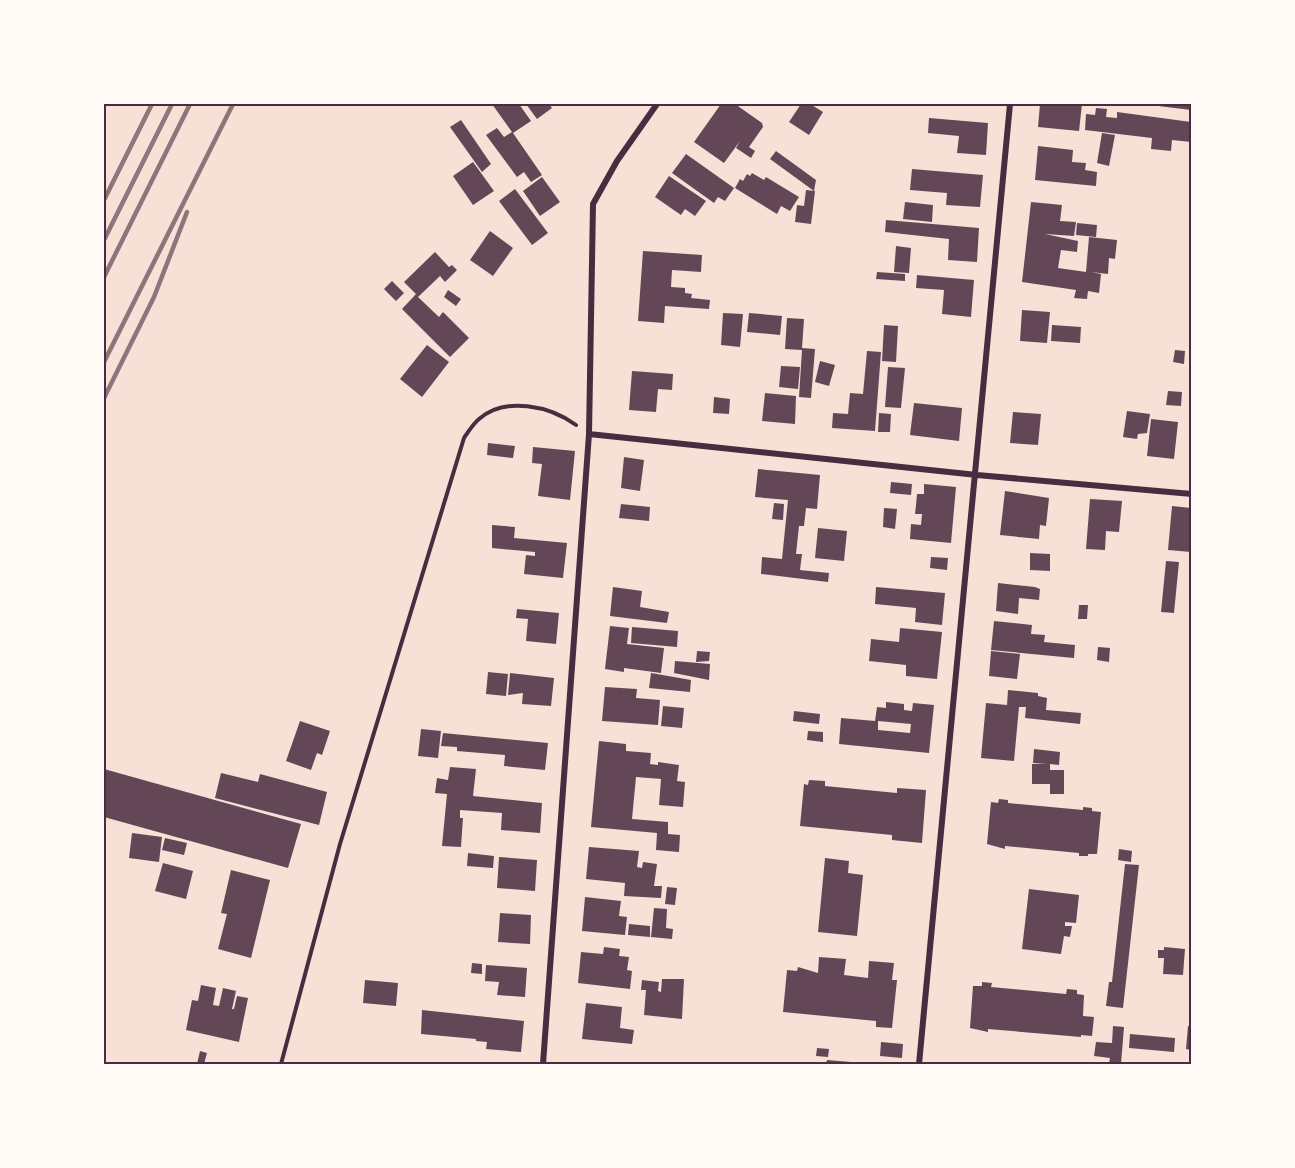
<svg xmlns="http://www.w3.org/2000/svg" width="1295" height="1168" viewBox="0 0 1295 1168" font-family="'Noto Serif',serif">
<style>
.building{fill:#644757;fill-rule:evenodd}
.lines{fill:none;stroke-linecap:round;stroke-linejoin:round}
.path{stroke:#4a2c40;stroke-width:4}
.minor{stroke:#4a2c40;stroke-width:6}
.rail{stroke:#8f747c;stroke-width:4.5}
.neatline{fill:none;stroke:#4a2c40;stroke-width:2}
</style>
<rect width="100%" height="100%" fill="#f7e1d7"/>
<path class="building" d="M492,104H519L531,121L513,133L542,175L531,182L524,172L517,177L486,135L497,128L504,137L512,132Z
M526,104H549L552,108L537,119Z
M721,104H735L762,123L763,127L749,147L755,151L751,158L736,148L740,141L724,163L694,142Z
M801,104H810L823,112L809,135L789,122Z
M1040,104H1082L1079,131L1038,127Z
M1150,104H1191V110L1150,105Z
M1096,108L1107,109L1106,117L1117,118V112L1191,122V142L1172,140L1171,151L1151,149L1152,138L1085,130L1086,114L1095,115Z
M929,118L988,123L986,155L957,153L959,136L928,133Z
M461,120L491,164L482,172L450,127Z
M1102,133L1115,135L1109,166L1097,163Z
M1038,146L1073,150L1072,162L1086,163L1085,170L1097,172L1096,186L1035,180Z
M776,151L816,180L814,191L770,159Z
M686,154L734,188L725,201L718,197L714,203L672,173Z
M473,162L494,191L473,205L453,176Z
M912,169L983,175L980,207L946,205L947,193L910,190Z
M752,173L764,180L766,177L799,197L790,211L781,206L777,214L735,188L740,179L743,181L747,174L750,176Z
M669,176L706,201L695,216L685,209L681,215L655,197Z
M542,177L560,202L540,216L523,191Z
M515,189L548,233L532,245L499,201Z
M806,190L815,191L811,224L795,222L797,205L804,206Z
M905,202L933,205L932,222L903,219Z
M1031,202L1062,205L1060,221L1076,222L1074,236L1045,234L1078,241L1077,252L1061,250L1058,268L1086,272L1089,237L1117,240L1115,259L1109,258L1108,274L1091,272L1101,274L1099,293L1088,291L1087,299L1074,298L1076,290L1022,282Z
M886,220L979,228L977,262L948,260L949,239L885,232Z
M1077,223L1097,225L1096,237L1076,235Z
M490,231L513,248L493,276L470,260Z
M896,246L911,248L909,273L894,272Z
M643,251L702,255L701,272L672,270L671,287L685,288V293L692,294L691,298L710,300L709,309L665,306L664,323L638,321Z
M435,252L449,267L452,265L457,270L445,282L440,276L418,297L439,317L443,312L469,338L450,357L402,309L416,294L404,282Z
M877,272L905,274V281L876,279Z
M917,275L974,280L971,317L942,314L944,290L916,288Z
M392,281L404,293L396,301L384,289Z
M448,290L461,299L456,306L444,297Z
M1022,310L1050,312L1047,343L1020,341Z
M723,313L743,314L740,347L721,345Z
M749,313L782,316L780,335L747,332Z
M787,318L804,319L802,348L815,349L811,398L799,397L802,350L785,349Z
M884,325L898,326L896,362L882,361Z
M1052,325L1081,327L1080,343L1051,341Z
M427,345L449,362L422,397L400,379Z
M1175,350L1185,351L1184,364L1173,362Z
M867,351L881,352L875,431L832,428L833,413L848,414L850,393L863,394Z
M820,361L835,365L829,386L815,382Z
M781,366L800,367L798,389L779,387Z
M888,367L905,368L901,408L885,407Z
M632,371L673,374L672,390L658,389L656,412L629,410Z
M1168,391L1182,392L1181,406L1166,405Z
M765,393L796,396L795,424L762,421Z
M714,397L730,399L729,414L713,413Z
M914,403L962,408L959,441L910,435Z
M1127,411L1150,414L1147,433L1138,434L1137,439L1123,437Z
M1013,412L1041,414L1038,445L1010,443Z
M879,413L891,414L890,432H878Z
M1151,419L1178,422L1174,459L1147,456Z
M488,443L515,446L513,458L487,455Z
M533,447L575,451L570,500L538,496L542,464L532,463Z
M624,457L644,460L640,491L621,488Z
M758,469L820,475L817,509L806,508L804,526H799L796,554H802L800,570L829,573L828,582L761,574L762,557L782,559L788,500L755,497Z
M891,482L912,484L911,495L890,493Z
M924,484L956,487L951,543L910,539L911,524L921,525L922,514H915L916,505L917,494H924Z
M1005,491L1049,498L1046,526L1040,525L1039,539L1000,535Z
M1090,499L1122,501L1119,532L1106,531L1105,550L1086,549Z
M774,503L784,504L783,520L772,519Z
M621,504L650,507L649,521L619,518Z
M1172,506L1191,508V552L1168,550Z
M884,508L897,509L895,529L883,527Z
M492,525L515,527L514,538L567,543L563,578L524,574L526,555L535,556V552L492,548Z
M818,528L847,531L844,561L815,558Z
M1030,553L1050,554V571L1030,570Z
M931,557L948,558L947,570L930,568Z
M1166,561L1179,562L1174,613L1161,612Z
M998,583L1035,587L1040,589L1039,600L1019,598L1018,614L996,611Z
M613,587L642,591L640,607L669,612L667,623L610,616Z
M876,587L945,593L942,625L915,622L916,608L875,604Z
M1079,605H1088L1087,619H1078Z
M517,609L559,613L556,644L526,641L528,619L516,618Z
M994,621L1032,625L1031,634L1045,635L1044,642L1075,645L1074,658L991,650Z
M610,626L629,628L627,644L664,648L661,673L624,668V672L605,669Z
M632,627L678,631L677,647L631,643Z
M900,628L942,632L937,679L906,676V665L869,661L871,639L899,642Z
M1098,647L1110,648L1109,662L1097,660Z
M697,651L710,652L709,661L696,662Z
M991,651L1020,654L1017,679L989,676Z
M675,661L710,664L709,680L674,673Z
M488,672L508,674L506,696L486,694Z
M510,673L554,678L551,706L522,704L523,693L508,695Z
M651,673L691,680L690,692L649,688Z
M605,687L637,689L636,698L660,700L658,725L602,721Z
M1008,690L1038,693V696L1047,698L1046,710L1081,713L1080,724L1025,718L1026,707H1019L1014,761L981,758L986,703L1007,705Z
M886,702L904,704V710L912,711L913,703L934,705L929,753L839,744L841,718L875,721L877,707L886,708ZM878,721L911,724L910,733L878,730Z
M663,706L684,708L682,728L661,726Z
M794,711L820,714L819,724L793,721Z
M300,721L330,731L322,755L317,753L311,770L286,761Z
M421,729L441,731L438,758L418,756Z
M808,731L823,732V742L807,740Z
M443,733L548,743L545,770L504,766L505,755L457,751V747L441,746Z
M599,741L626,744V751L651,753L650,764L658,765V762L679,765L677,781L685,782L683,807L659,805L661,779L636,777L632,819L668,822V834L680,835L679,852L656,850L657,833L591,827Z
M1034,749L1060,752L1059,765L1050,764V770H1064V794H1050V784H1032V764H1046L1033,763Z
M450,767L476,769L473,796L542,803L540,833L501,830L502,813L460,810V818H463L461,847L442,846L447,794L435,793L437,778L448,780Z
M104,769L301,824L288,868L104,817Z
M221,773L258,782L260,774L327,792L319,825L215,798Z
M809,780L825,781V786L897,793V788L926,790L922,843L892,840V835L800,826L804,784L808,785Z
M999,799L1008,800V803L1083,810V807L1092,808V811L1101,812L1097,854H1088V856H1079V853L1005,846V849L987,844L991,802L998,803Z
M132,833L162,837L159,862L129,858Z
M165,838L187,843L184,855L162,850Z
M589,847L639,851L637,867L642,868L643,862L657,864L654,886H662L661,898L624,896L625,883L586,879Z
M1119,849L1132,851L1131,862L1118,860Z
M468,853L494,856L493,868L467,866Z
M499,857L537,860L535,891L497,888Z
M825,858L849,861L848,873L863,875L857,936L818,932Z
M163,863L193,871L186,899L155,891Z
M1125,864L1139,865L1123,1008L1106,1006L1109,982H1112Z
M231,870L270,880L251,958L218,949L227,914L221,913Z
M667,887L677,888L675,905L665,904Z
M1029,889L1079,895L1076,923L1065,922V926H1072L1070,937L1064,936L1061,954L1022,949Z
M585,897L621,901L619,916L627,917L625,935L582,931Z
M654,908L667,909L666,928L673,929L672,939L651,937Z
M500,913L531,915L530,944L498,942Z
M629,924L650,926V937L628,935Z
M604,947L620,949L619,956L629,957L627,970L632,971L630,989L578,983L581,952L603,954Z
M1164,947L1185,949L1183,975L1163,974L1164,958H1158V950H1164Z
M819,957L846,959L844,975L868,978L869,961L894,963L892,980H897L892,1028L876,1027V1021L783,1012L787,970L797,971L798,967L818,973Z
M472,963L482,964V974L471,973Z
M486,965L527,968L525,997L497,995L499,982L485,981Z
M662,979H684L682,1019L644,1015L646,990H641L642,980L659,982L658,991L661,992Z
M365,980L398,983L396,1006L363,1003Z
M982,982L992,983L991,987L1066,994L1067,989L1077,990V994L1084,995L1083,1016L1094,1017L1092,1036L1081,1035V1037L988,1029V1032L970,1028L973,986H982Z
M201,985L216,988L213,1005L219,1006L223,988L236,991L232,1009H234L237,996L248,998L239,1042L186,1030L192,1000L198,1001Z
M586,1003L622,1007L620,1028L634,1030L632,1044L582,1039Z
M422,1010L524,1021L521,1052L486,1049L487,1042L476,1041V1039L421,1034Z
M1113,1026L1124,1027L1121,1064H1109L1110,1058L1094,1056L1096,1042L1112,1043Z
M1188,1026H1191V1050L1186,1049Z
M1130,1034L1175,1038L1174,1052L1129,1048Z
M881,1042L903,1044L902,1058L880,1056Z
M817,1048L829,1049L828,1057L816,1056Z
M200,1051L207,1053L204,1064H197Z
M827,1060L863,1063V1064H826Z"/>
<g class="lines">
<path class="path" d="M281,1064L340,844L464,438C468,432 473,424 479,419C505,396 550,406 576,425"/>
<path class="minor" d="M589,434L977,475L1192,494
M543,1064L589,434L593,204L617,161L657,104
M919,1064L1010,104"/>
<path class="rail" d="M104,200L152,104
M104,240L172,104
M104,277L190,104
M104,362L233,104
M104,398L154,297L187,212"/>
</g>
<rect width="1295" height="1168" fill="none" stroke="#fffaf5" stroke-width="210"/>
<rect x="105" y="105" width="1085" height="958" class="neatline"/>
</svg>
